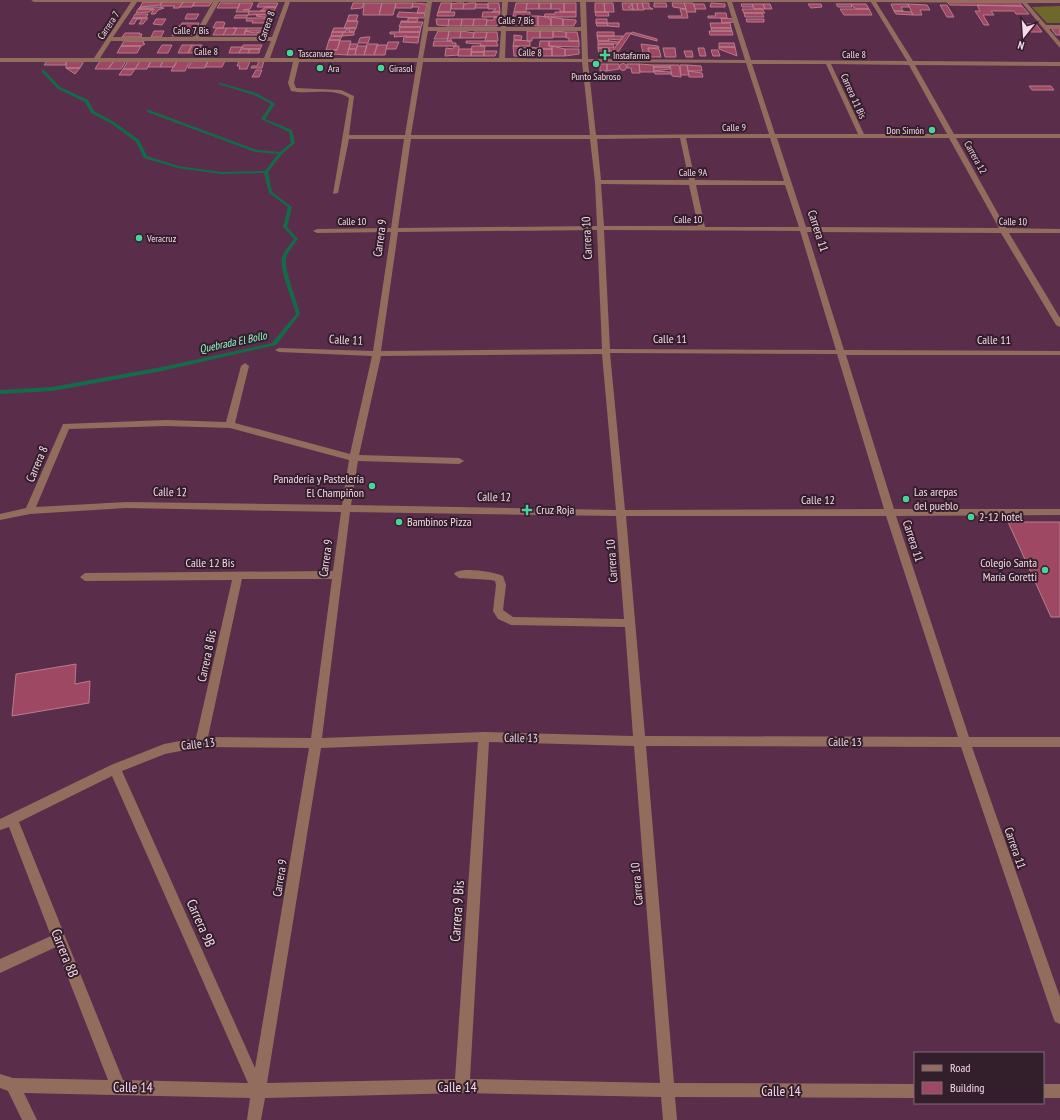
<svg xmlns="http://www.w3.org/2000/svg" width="1060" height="1120" viewBox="0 0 1060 1120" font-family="'PT Sans Narrow',sans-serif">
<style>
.green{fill:#6f682c}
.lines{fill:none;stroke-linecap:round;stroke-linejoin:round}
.stream{fill:#146b4a;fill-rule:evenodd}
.building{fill:#9f4863;stroke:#b77c8b}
.minor{fill:#926d5e;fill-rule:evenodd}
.poi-dot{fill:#4ad49c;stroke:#331e2b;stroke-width:1.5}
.labels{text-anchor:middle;stroke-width:4;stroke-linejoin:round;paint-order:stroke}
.far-street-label{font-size:10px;fill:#f5d8e9;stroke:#331e2b}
.far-poi-label{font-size:10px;fill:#f5d8e9;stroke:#331e2b;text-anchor:start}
.far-water-label{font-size:11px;font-style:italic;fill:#95fdcc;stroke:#331e2b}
.street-label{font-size:12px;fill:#f5d8e9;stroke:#331e2b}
.poi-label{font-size:12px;fill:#f5d8e9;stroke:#331e2b;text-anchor:start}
.near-street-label{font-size:14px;fill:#f5d8e9;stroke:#331e2b}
</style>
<rect width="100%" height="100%" fill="#5a2e4a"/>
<path class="green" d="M1060,6V23H1047L1032,7Z"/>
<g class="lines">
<path class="stream" d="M42,70H44L60,87L88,100L94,111L114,122L139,140L147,156L178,166L221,172L265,171L278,154L255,152L147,112V110H149L257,150L280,152L291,143L289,132L261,119L271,104L254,95L218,84L220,83L256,93L274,103L275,104L265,119L292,130L295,143L282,154L268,172L272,192L292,207L287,227L298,239C294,245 288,251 286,258C284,270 297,301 300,314L276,345L162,371L52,391L0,394V390L52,387L162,367L272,343L296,314C293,300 279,270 282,258C283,251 290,245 294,239L283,227L288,207L269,193L264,173L221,174L178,168L144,158L136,142L112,124L91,113L85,102L58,89L42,72Z"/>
</g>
<path class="building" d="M143,2H162L160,5L140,7Z
M162,2H183L179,8H173L175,6H160Z
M183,2H195L192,7H180Z
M195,2H212L209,6H192Z
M947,2H1019L1022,6L950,5Z
M220,3H240L238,8H217Z
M240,3H253L250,9L243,10H249V12H236Z
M259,3H278L276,7H257Z
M353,3H364L362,8L351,9Z
M364,3H382L379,15H363Z
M382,3H396L393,15H379Z
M396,3H413L412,8H395Z
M413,3L427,4L425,13H417L419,7H412Z
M441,3H452L450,12H438Z
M458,3H464L463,9H451V4Z
M470,3H476L475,9H463L464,4Z
M488,3H499L500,12H492L496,9H488Z
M516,3H527L526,12H514Z
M527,3H539V9H526Z
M539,3H551V9H539Z
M551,3H564V12H560V9H551Z
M564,3H576V12H564Z
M595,3H604L605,12H595Z
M604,3H613L614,12H605Z
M622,3H632V6H629V8H633L634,10H623Z
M632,3H637L638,10H633Z
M637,3H642L644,10H638Z
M642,3H649V7L653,9H644Z
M654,3H666L667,7H654Z
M672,3H684L686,9L673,7Z
M684,3H693L696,12H687Z
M711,3L725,4V7H710Z
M476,4H488V8H475Z
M694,4H704L706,9H695Z
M741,4H752L754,7H742Z
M752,4H763L765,9H754Z
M763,4H770L772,9H765Z
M808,4H821L822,7L811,8Z
M836,4H851L852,7H838Z
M851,4H866L869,9H857L853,7Z
M891,4H908L909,7H901L903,11H894Z
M908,4L927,5L930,10H920L922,15H913Z
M940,5H947L954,17H947Z
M977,5L1022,6L1029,14H1016L1014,11H991L994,15H983L989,25H984L975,11H980Z
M140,7H159L164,8L158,10L155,14H151L154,9H138Z
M266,7H276L274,11H260Z
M138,9H154L149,12L136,13Z
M680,9H686L688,18H669L668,16H682Z
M742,9H762L765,13H744Z
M840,9H869L872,15H844Z
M249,11H274L273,14L248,15Z
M894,11L911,12L913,15L896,14Z
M399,12L417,13H425L424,18L397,17Z
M438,12H455L454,16H437Z
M483,12H500L499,17H482Z
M514,12H530V16H513Z
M555,12H576V17H544L545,14H555Z
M595,12H608L609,16H596Z
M715,13H726L727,18H708V16H716Z
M744,13H762L764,17H745Z
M135,14H148L146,18H133Z
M187,14H199L196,19H185Z
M273,14L271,18L256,16L257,15Z
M236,15H248L246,18H234Z
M349,15H358L356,21H347Z
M526,16H538V26L525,25Z
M538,16L549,17V19H551V26H538Z
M494,17H499L497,26H486L487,20H494Z
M551,17L563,19V26H551Z
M133,18H148L143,24H139L142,19H137L134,24H129Z
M247,18H271L268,23H252L253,21H246Z
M408,18H418L417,22H401V21H408Z
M721,18L733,19L734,22L722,23Z
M156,19H166L162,25L153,24Z
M436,19H449L448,26L437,25Z
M449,19H462L461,26H448Z
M462,19H474L473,26H461Z
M474,19H487L486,26H473Z
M513,19H520L519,25H512Z
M520,19H525V25H519Z
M563,19L576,20V23H575L574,26H563Z
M596,19H607V23H596Z
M746,19H764V22H747Z
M347,21H358L356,28H344Z
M216,22H224L225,23L223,28H213Z
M401,22H423L421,27H399Z
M182,23H199L197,28H179Z
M596,23H607L608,26H597Z
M607,23H619V27L608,26Z
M710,23H730L731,28H711Z
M1023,24H1036L1042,32H1031Z
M177,26H180L179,29H186L182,35L172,36Z
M400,27H421L420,32H399Z
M187,28H197L193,35H182L185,31H187L188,29H186Z
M220,28H227L223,35H213L216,29Z
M227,28H237H233L236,29L233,35H223Z
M237,28H247L244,35H233Z
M247,28H266L265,31H245Z
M334,28H356L354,32H349L350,30H346L345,32H332Z
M711,28H731L732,31H712Z
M1051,28H1060V35H1056Z
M154,31H164L161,37H151Z
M245,31L255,33L265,31L263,35H244Z
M438,31H449L448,39H434Z
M449,31H461L460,38H451V41H447Z
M461,31L474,33L473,38H460Z
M527,31H540V38H532V41H527Z
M540,31H553V38H540Z
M553,31L566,32V37H553Z
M709,31H732L733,35H710Z
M332,32H343L342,36H331Z
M343,32H354V35L342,36Z
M390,32H420L419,37H407V36L394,37L395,34H390Z
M474,32H487L486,38H473Z
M487,32H497L498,41H485Z
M566,32H577L579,41H569V38H566Z
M597,32H614V36H597Z
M632,32L657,39V41L631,34Z
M125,33H140L139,34H142L141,37H122Z
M626,33H631L616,55H630L631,57H610L609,50H613Z
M514,35L522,36L521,40H514Z
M331,36H342L340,40H329Z
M597,36H623L621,40L608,39L609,41H598Z
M366,37H370L368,43H358L360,38Z
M404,37H419L418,43L403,42Z
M329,40H340L337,50H333L332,54H329L331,50H326Z
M514,40L530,41V46H513Z
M124,41H144L143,43L145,44L141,46H121Z
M340,41H351L347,55L332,54L333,50H337Z
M434,41H452V43H456V46H433Z
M466,41H496L498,46H480L481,44L466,43Z
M540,41H549V46H552V49H539Z
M549,41H579V47L549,46Z
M598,41H609L620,42L618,44H598Z
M388,42H399L396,49H386Z
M719,43H734L735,47H719Z
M350,44H358L356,49H349Z
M367,44H378L374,55H364Z
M598,44H613L614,48H598Z
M641,44L658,46L659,48H648L650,57H644Z
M162,45H172L168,53H157Z
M182,45H192L188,53H178Z
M192,45H202L198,53H188Z
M243,45H262L260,49H244V48H242Z
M377,45H387L385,55H374Z
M121,46H141L137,53H117Z
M357,46H367L364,55H355Z
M454,46H459L458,55L445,56L446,48L453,49Z
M472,46H485L484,52H471Z
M513,46L526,48V56H514Z
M552,46L565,49V56H552Z
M231,47H242L239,53H229Z
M526,47L539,48V56H526Z
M719,47H735L737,56L719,49Z
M598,48H609L610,57L599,56Z
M648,48L659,49L661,57H650Z
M663,48H675L676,57H665Z
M698,48H704L706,56H700Z
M241,49H250L248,53H239Z
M250,49H260L259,53H248Z
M349,49H356L355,55H347Z
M459,49H472L471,56H458Z
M539,49H552V56H539Z
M565,49H579V54L565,56Z
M711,50H718L720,56H713Z
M484,51H497L495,56H484Z
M684,51H692L693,57H686Z
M471,52H484V56H471Z
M47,61H66V65H44Z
M66,61H84L80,68H66Z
M100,61H114L108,69H95Z
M114,61H126L121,69H108Z
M128,61H140L135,69H123Z
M140,61H151L147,69H135Z
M151,61H163L160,67H148Z
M163,61H177L174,67H160Z
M177,61H190L185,71H171Z
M192,61H208L205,68H188Z
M208,61H225L222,67H205Z
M239,61H250L247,69H239L240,66H237Z
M259,61H264L262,68H251L252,66H257Z
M619.5 67a3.5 3.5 0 1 1 7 0a3.5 3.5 0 1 1-7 0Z
M600,64H607V71H600Z
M607,64H619V69L607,71Z
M639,64L653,65L654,72H640Z
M639,64L640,73H632L631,68H627V64Z
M653,65H670V67H654Z
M670,65H679L681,77L672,76Z
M680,65H687L689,75H681Z
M687,65L701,66L702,71H688Z
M654,67H670V69L654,71Z
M66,68H80L75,74Z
M123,69H135L131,75H119Z
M256,70H262L259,77H252Z
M654,71L671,72V74H655Z
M688,71L702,73L703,77H689Z
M1029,86H1051L1054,90H1032Z
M1008,522H1060V617H1051Z
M76,664L75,684L90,681L89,703L12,716L16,674Z"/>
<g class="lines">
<path class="minor" d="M31,0H1060V3H1027L1046,25H1060V29H1049L1060,42V48L1022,3L876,2L913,61L1060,62V66L915,65L954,134H1060V138H956L1006,228L1060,229V233H1009L1060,318V327L1056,325L1001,233L807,232L844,350L1060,351V355H846L894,509H1060V515L896,516L969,737H1060V747H972L1060,997V1024L1055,1022L1053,1017L961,747L646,746L674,1083L915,1084V1098L675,1097L677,1120H663L661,1097L462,1093L265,1098L261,1120H247L250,1098L24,1093L37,1120H22L8,1091L0,1088V1074L13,1078L108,1080L56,947L0,973V959L51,936L9,827L0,830V819L111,765L164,744L196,738L232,580L85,581L80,577L85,573L333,571L341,512L126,508L30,514L0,520V514L26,508L63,424L166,420L226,422L241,366L245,363L249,366L235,423L350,454L372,356L279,352L275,350L279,348L373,351L391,232L317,233L313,231L317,229L391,228L404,139H349L338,193L333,194L349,98C333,87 309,95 291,91L288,83L293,62H0V58H94L131,2H34ZM137,2H213L193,37H113ZM219,2H285L272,37H199ZM290,2H427L418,58H270ZM432,2H502L501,27H428ZM508,2H580L581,27H506ZM586,2H727L745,60L588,59ZM732,2H871L907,61L751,60ZM428,31H501L499,58H423ZM506,31H581L582,59L505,58ZM111,41H271L264,58H100ZM299,62H417L405,135H349L354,96L341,90L296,88L294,83ZM423,62H582L590,135H411ZM588,62L746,63L769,134L596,135ZM752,64H826L858,134H775ZM831,64L909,65L947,134H864ZM680,138L689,180H601L597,139ZM686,138H770L784,181L695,180ZM777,138H949L999,228L806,227ZM411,139H590L595,182L597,226L398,228ZM601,184L689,185L698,226H604ZM696,185H785L799,227H705ZM597,230L602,349L381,351L398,232ZM604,230L800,231L836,350L610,349ZM610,353L837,354L884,509L625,510ZM602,354L616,510L351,505L358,461L459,464L464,461L459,458L359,455L381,356ZM166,426L230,428L349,460L342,505L126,502L36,507L69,429ZM350,512L616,516L624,619L513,617L503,610L506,585L503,576C495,572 459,566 454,574L459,578L491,580L495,581L496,585L493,611L498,619L511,625L625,627L633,736L484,732L322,738ZM626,516H886L958,737L645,736ZM242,579H332L311,738L208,737ZM478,742L455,1079L267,1083L321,748ZM489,742L634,746L660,1083L470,1079ZM201,747L309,748L255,1068L122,771L165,754ZM112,776L248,1083L123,1080L19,822Z
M1043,1084H1060V1098H1043Z"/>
</g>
<g class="poi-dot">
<circle cx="290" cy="53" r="4"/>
<path d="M603 49h4v4h4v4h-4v4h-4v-4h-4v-4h4z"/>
<circle cx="596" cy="64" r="4"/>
<circle cx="320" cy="68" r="4"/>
<circle cx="381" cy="68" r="4"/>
<circle cx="932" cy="130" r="4"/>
<circle cx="139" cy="238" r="4"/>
<circle cx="372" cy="486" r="4"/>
<circle cx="906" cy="499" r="4"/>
<path d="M525 504h4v4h4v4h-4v4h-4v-4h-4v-4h4z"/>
<circle cx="971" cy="517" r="4"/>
<circle cx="399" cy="522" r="4"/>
<circle cx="1045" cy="570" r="4"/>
</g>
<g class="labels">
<g class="far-street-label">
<text x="516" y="24">Calle 7 Bis</text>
<text transform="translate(108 25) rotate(-57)" y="4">Carrera 7</text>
<text transform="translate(266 26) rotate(-70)" y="4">Carrera 8</text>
<text x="191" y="34">Calle 7 Bis</text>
<text x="206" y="55">Calle 8</text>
<text transform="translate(530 52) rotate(1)" y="4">Calle 8</text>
<text x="854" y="58">Calle 8</text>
<text transform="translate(854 96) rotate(66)" y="4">Carrera 11 Bis</text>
<text x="734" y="131">Calle 9</text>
<text transform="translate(976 157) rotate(61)" y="4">Carrera 12</text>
<text x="693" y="176">Calle 9A</text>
<text x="688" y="223">Calle 10</text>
<text x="352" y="225">Calle 10</text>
<text transform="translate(1013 221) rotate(1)" y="4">Calle 10</text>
</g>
<g class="far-poi-label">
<text x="298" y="57">Tascanuez</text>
<text x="613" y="59">Instafarma</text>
<text x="328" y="72">Ara</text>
<text x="389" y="72">Girasol</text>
<text x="596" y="80" text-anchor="middle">Punto Sabroso</text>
<text x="924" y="134" text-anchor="end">Don Simón</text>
<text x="147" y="242">Veracruz</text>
</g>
<g class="far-water-label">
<text transform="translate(233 342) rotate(-12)" y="4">Quebrada El Bollo</text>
</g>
<g class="street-label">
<text transform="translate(818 231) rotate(72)" y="4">Carrera 11</text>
<text transform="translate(380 238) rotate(-82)" y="4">Carrera 9</text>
<text transform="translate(587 238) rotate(-93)" y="4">Carrera 10</text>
<text x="670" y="343">Calle 11</text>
<text transform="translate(346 340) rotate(3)" y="4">Calle 11</text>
<text x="994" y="344">Calle 11</text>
<text transform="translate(37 464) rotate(-67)" y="4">Carrera 8</text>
<text transform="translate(170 492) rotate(1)" y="4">Calle 12</text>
<text transform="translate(494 497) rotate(1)" y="4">Calle 12</text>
<text x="818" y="504">Calle 12</text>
<text transform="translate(913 541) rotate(72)" y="4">Carrera 11</text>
<text transform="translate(326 558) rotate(-82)" y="4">Carrera 9</text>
<text transform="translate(612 561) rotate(-94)" y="4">Carrera 10</text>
<text x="210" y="567">Calle 12 Bis</text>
<text transform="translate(207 656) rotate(-78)" y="4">Carrera 8 Bis</text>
<text transform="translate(521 738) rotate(1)" y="4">Calle 13</text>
<text x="845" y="746">Calle 13</text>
<text transform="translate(198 744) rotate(-6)" y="4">Calle 13</text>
<text transform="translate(1015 848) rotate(71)" y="4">Carrera 11</text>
<text transform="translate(280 878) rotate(-81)" y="4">Carrera 9</text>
<text transform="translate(637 884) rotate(-95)" y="4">Carrera 10</text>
</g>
<g class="poi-label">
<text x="364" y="483" text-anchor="end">Panadería y Pastelería<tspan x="364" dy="14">El Champiñon</tspan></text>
<text x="914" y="496">Las arepas<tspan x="914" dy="14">del pueblo</tspan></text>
<text x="536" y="514">Cruz Roja</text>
<text x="979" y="521">2-12 hotel</text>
<text x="407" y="526">Bambinos Pizza</text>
<text x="1037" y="567" text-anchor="end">Colegio Santa<tspan x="1037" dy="14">María Goretti</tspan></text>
</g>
<g class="near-street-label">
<text transform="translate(457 911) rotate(-86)" y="5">Carrera 9 Bis</text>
<text transform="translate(201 923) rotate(66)" y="5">Carrera 9B</text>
<text transform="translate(65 953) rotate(68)" y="5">Carrera 8B</text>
<text transform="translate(133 1087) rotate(1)" y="5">Calle 14</text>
<text x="457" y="1092">Calle 14</text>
<text x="781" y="1096">Calle 14</text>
</g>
</g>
<rect x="914" y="1052" width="130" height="52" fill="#331e2b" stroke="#816877"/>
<rect x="922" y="1065" width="20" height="6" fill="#926d5e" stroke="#816877"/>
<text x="950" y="1072" font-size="12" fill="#f5d8e9">Road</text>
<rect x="922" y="1082" width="20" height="12" fill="#9f4863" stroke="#816877"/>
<text x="950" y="1092" font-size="12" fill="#f5d8e9">Building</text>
<g transform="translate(1024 36) rotate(197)" stroke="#331e2b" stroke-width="3" paint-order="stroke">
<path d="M0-3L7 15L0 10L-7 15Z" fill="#f5d8e9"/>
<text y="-6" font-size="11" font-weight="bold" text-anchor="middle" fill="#f5d8e9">N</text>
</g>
</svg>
